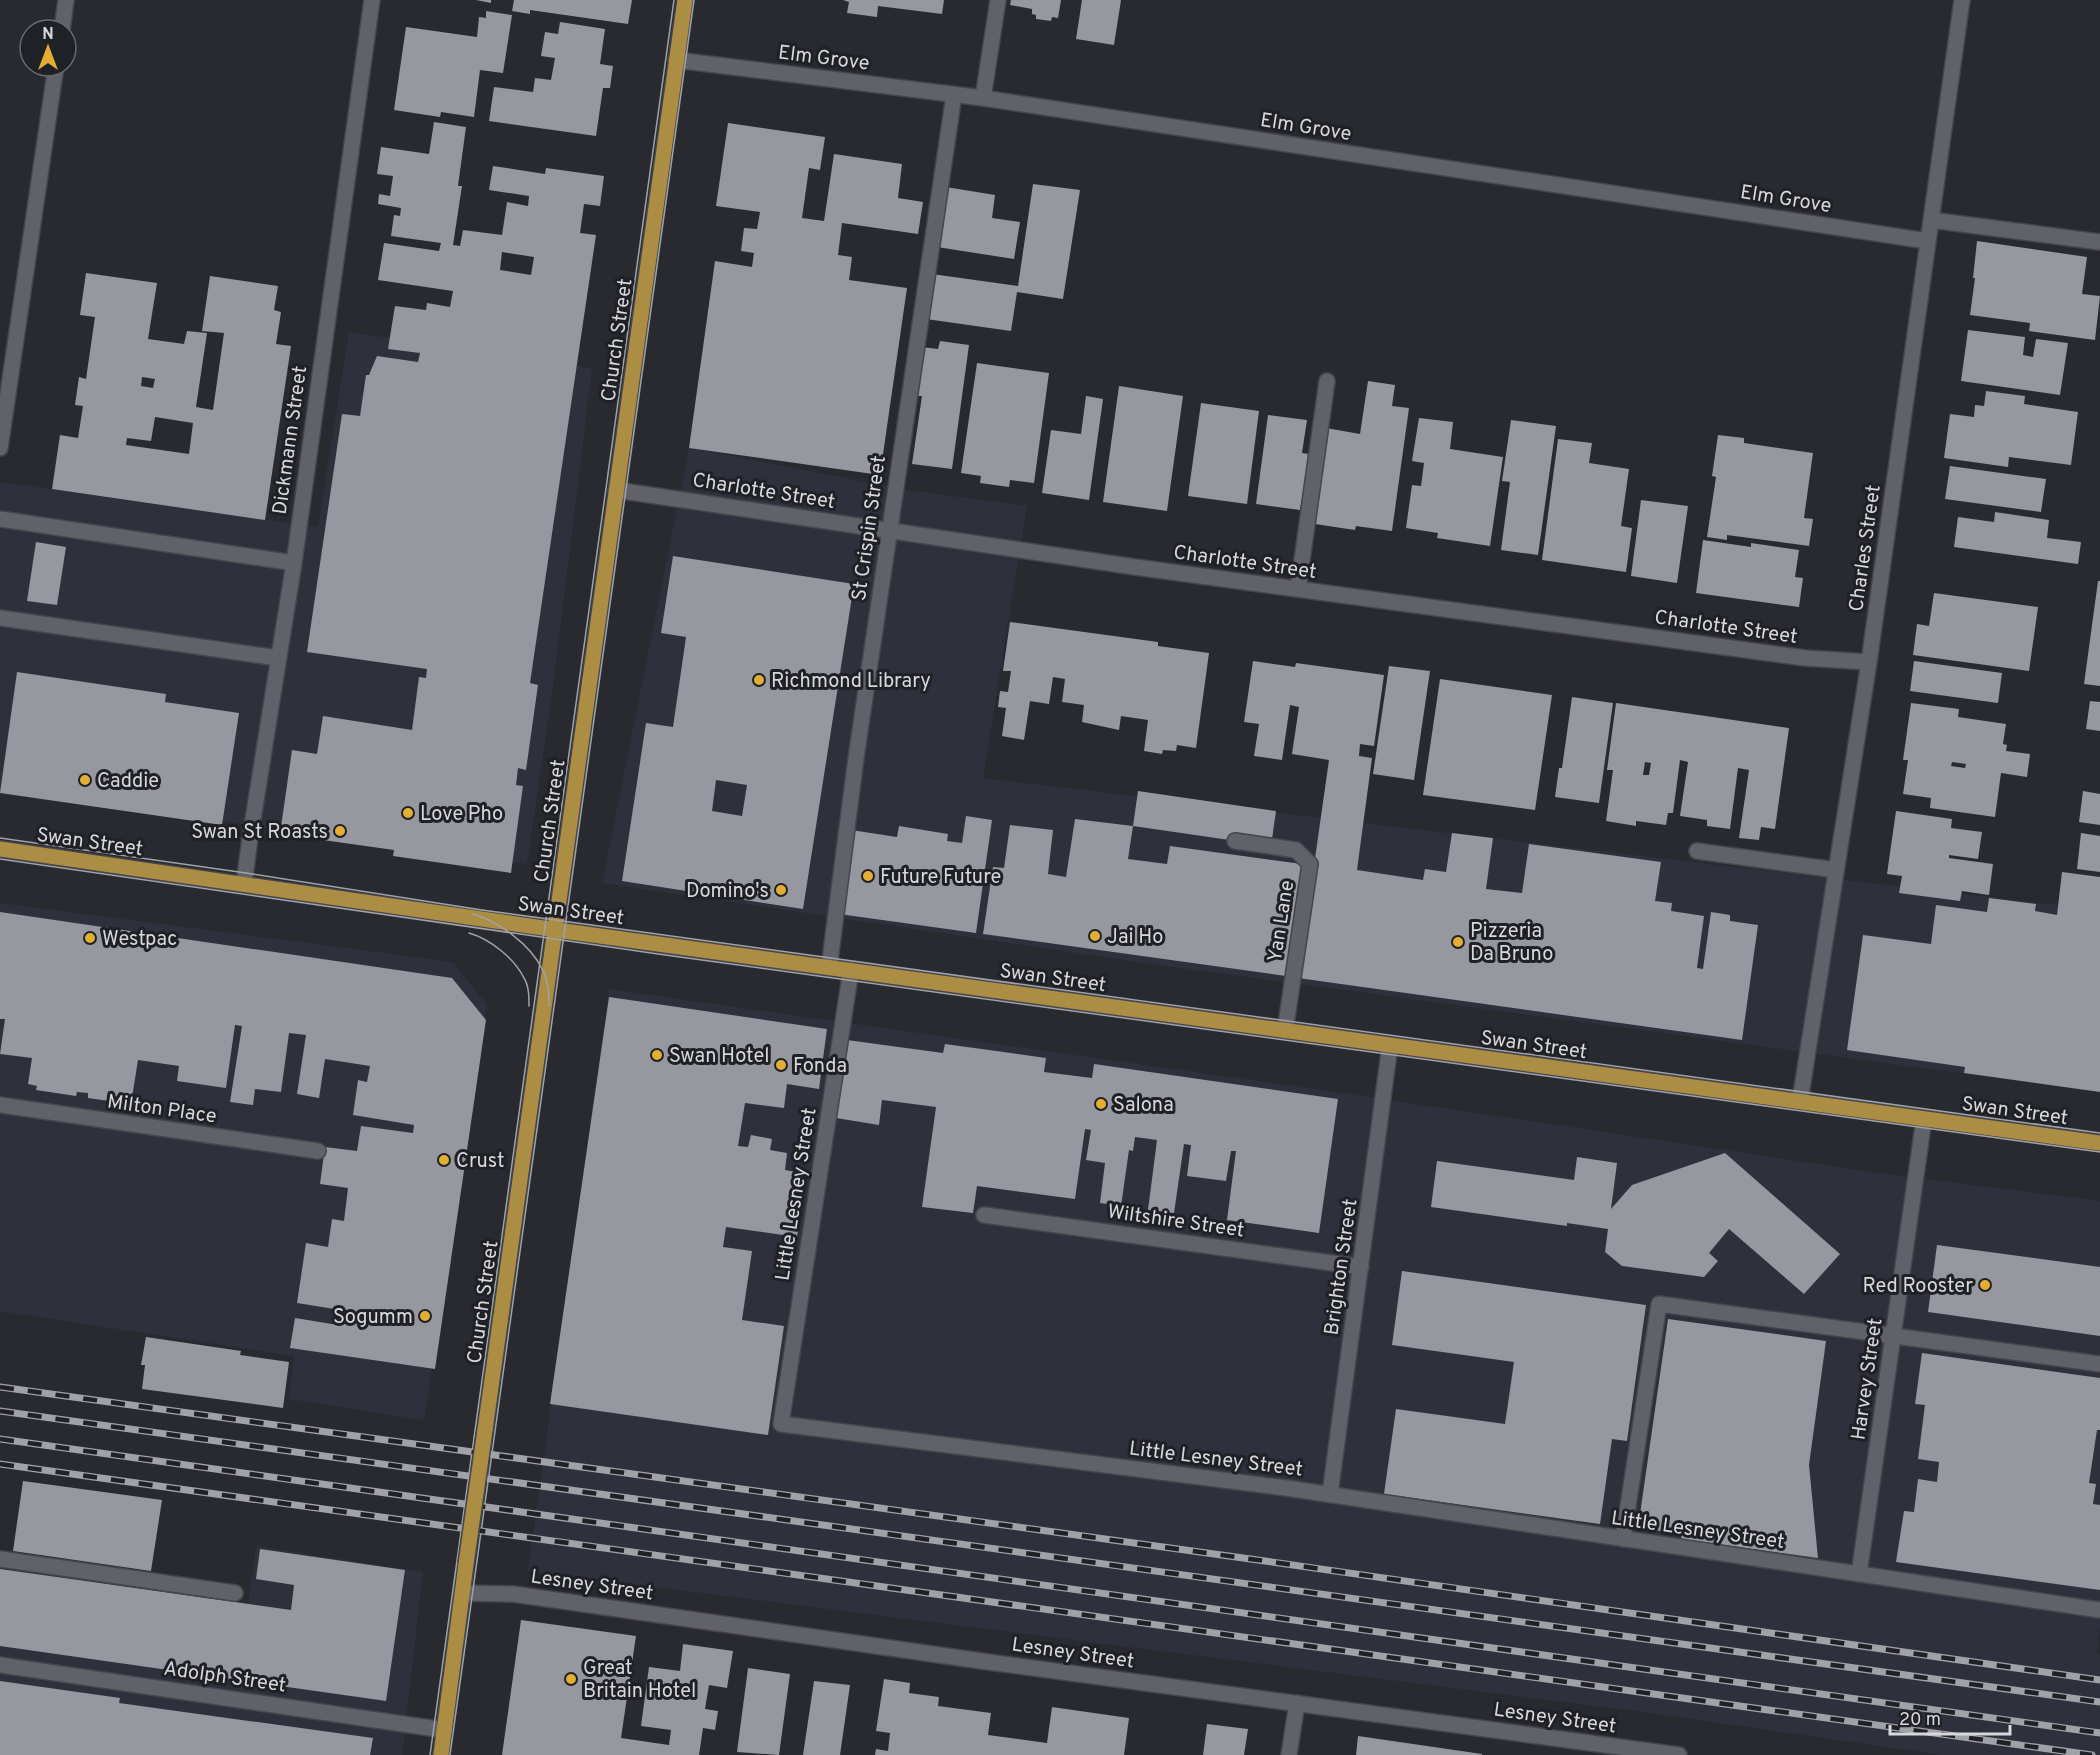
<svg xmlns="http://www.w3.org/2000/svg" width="2100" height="1755" viewBox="0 0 2100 1755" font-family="Overpass,sans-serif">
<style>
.built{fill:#2f303c}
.building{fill:#96979f;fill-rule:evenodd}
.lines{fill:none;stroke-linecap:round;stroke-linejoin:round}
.minor-casing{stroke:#45464b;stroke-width:18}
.major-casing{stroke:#45464b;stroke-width:18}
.minor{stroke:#616269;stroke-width:15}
.major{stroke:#ac8d44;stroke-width:15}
.tram{stroke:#a1a2a7;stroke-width:1.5}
.rail-casing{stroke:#a1a2a7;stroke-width:7}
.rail{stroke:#202126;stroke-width:4.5;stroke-dasharray:14;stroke-linecap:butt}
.major-bridge-casing{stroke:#45464b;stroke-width:18;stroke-linecap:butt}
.major-bridge{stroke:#ac8d44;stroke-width:15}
.poi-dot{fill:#e2af34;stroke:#202126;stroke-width:2}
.labels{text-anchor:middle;stroke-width:6;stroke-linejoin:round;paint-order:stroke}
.street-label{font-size:20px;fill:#d7d8dc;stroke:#202126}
.poi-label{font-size:20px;fill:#d7d8dc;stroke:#202126;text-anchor:start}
</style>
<rect width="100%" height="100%" fill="#292a30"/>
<path class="built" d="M349,332L592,368L553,687L527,864L0,790V482L318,527Z
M689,448L914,491L1027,506L983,778L2100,910V1092L1152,964L602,883Z
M0,903L453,962L487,1005L424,1420L289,1399L294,1356L0,1311Z
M609,989L1349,1094L1885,1174L2100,1201V1628L2097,1654H2100V1755H1942L1643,1712L528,1571Z
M256,1546L423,1572L402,1755H0V1563L153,1585L248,1604Z"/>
<path class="building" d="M476,0H491V3Z
M514,0H632L628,24L530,10V14L512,11Z
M843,0H944L942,14L878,6L877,17L847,13L849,2Z
M1011,0H1061L1058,18L1052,17L1051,21L1036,19V15L1032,14V9L1010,5Z
M1082,0H1121L1114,45L1076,39Z
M486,11L512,15L503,73L480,70L474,117L441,112L440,117L394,110L406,27L477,37L479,17L486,18Z
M560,22L605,29L600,64L613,66L610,88H603L596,136L489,121L494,87L533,92L535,78L551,80L555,58L541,56L545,32L558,34Z
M434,122L466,127L458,186H462L453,245L460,246L463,230L502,235L507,202L528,206L529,196L489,190L493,166L545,174L546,168L604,176L600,206L584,204L580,233L596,235L530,683L538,685L526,770L518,768L516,785L523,786L511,873L393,856L394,850L280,834L292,750L317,754L323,716L412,730L419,677L426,678L427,669L307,652L342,414L360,416L366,375H369L377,356L418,362L420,353L388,349L395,306L426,310L427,303L450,307L453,291L378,280L384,243L439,251L441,243L391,236L394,215L400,216L401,208L378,204L379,194L390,196L393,176L377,174L381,147L429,154ZM502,252L534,257L531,275L500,270Z
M728,123L825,137L820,170L809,168L802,218L824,221L834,154L902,164L898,198L923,202L918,234L842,223L838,255L852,257L849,280L907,288L880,475L689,448L715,261L752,267L754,253L741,251L744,228L757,229L760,212L716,206Z
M1033,184L1080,190L1063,299L1017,292L1011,331L926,319L932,274L1018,286Z
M946,187L995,195L992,218L1020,222L1014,259L937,247Z
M1977,241L2087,257L2082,294L2100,296L2095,340L2029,331L2030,323L1970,315L1975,278H1973Z
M86,273L157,283L148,339L184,344L187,331L207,333L196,407L213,410L224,333L202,331L210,276L278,286L274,310L281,312L276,344L291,346L265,520L52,489L60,435L78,438L83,406L75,405L79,377L86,379L95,317L80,315ZM142,377L155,379L153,388L141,386ZM155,417L193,423L189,454L126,445L127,438L151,441Z
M1968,330L2025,337L2023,355L2033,357L2036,339L2068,343L2060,395L1961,381Z
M940,341L969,345L952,469L912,464L922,396H915L921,347L938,349Z
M977,363L1049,373L1034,483L1010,480L1009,487L980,483L981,476L961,473Z
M1368,381L1395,385L1392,406L1409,408L1392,531L1356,526L1355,530L1315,524L1326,428L1360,434Z
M1119,386L1183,396L1167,511L1103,502Z
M1986,391L2025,396L2024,404L2078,412L2071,465L2009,457L2008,467L1944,458L1950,414L1974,417L1975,405L1984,406Z
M1086,396L1103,399L1089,500L1042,493L1051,430L1081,434Z
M1201,403L1259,411L1247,504L1188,496Z
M1268,415L1307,420L1302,453L1309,454L1300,510L1256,504Z
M1419,418L1453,422L1450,449L1503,457L1490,546L1437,538L1438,533L1406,528L1412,485L1421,486L1424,463L1412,461Z
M1511,420L1556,426L1538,555L1501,550L1510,482L1502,481Z
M1718,435L1744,438V443L1813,453L1804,518L1813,519L1809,546L1727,535V540L1707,537L1716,477L1712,476Z
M1558,439L1592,443L1589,463L1629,469L1621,526L1632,528L1626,572L1542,560Z
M1950,466L2046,479L2041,512L1945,499Z
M1641,500L1688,506L1677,583L1631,576Z
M1995,512L2049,520L2047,538L2081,542L2078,564L1954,547L1958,517L1994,522Z
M1703,540L1751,547V543L1799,550L1795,577L1803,578L1799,607L1696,593Z
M36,542L66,547L57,605L27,601Z
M673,556L854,584L803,909L622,881L646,723L673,727L686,637L661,633ZM716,780L747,785L742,816L712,811Z
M2098,581H2100V686L2084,684Z
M1934,593L2038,607L2029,671L1913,655L1917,624L1929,626Z
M1010,622L1158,642V646L1209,653L1196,748L1177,745L1176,751L1163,750L1162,754L1144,751L1148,720L1121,716L1119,730L1082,722L1084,705L1062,702L1065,679L1053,677L1049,704L1030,701L1024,740L1002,736L1006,708L998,707L1000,691L1008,692L1011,671H1003Z
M1253,661L1295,667L1296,663L1384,675L1374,746L1360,744L1359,756L1372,758L1357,870L1423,880L1425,869L1446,872L1452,833L1493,838L1486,889L1522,893L1529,844L1661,862L1655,901L1672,903L1671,911L1704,916L1697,968L1703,969L1711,912L1730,915V921L1758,925L1742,1040L1298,978L1329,760L1292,754L1299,707L1290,705L1282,760L1254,756L1259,724L1244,722Z
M1914,661L2002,673L1998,703L1910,691Z
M1389,666L1430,671L1414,780L1373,774Z
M17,672L166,694L165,702L239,713L222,825L0,793Z
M1440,679L1552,695L1535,810L1423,795Z
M1572,697L1613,703L1599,803L1555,797L1559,768H1562Z
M2090,701L2100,702V731L2086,729Z
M1616,703L1789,728L1775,829L1761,827L1759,840L1739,838L1749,770L1738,768L1730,829L1707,826V820L1680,816L1688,762L1680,760L1673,813H1668L1666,825L1636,821V826L1606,821L1613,770H1607ZM1645,762L1651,763L1649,775H1643Z
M1911,703L1959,709L1958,717L2006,724L2003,744L2007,745L2006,751L2030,754L2027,777L2001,773L1995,817L1930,808L1931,798L1903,794L1908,760H1903ZM1952,762L1966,764L1965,768L1951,766Z
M1138,791L1276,811L1271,846L1133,826Z
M2083,791L2100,794V825L2079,822Z
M1896,811L1952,819L1951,828L1982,832L1978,859L1949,855V858L1993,864L1989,895L1962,891L1960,901L1899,893L1902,876L1887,874Z
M966,816L992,820L976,933L839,914L851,830L897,837L899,826L948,834L947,841L962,843Z
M1075,819L1133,826L1128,859L1167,864L1170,846L1302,864L1286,976L983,934L993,867L1004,868L1010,825L1053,830L1048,874L1066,877Z
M2081,833L2100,836V872L2077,869Z
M2062,872L2100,877V1092L1964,1073L1965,1067L1847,1050L1863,935L1931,944L1936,905L1987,912L1989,898L2036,904L2035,911L2057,915Z
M0,912L452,978L486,1020L435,1369L290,1348L295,1318L338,1325L340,1316L352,1318L353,1312L297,1303L306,1243L328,1247L332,1219L344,1221L348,1188L320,1184L325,1147L357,1151L361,1126L413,1133L414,1125L353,1115L358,1080L367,1082L370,1066L325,1059L319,1098L297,1094L306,1035L289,1033L281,1092L255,1089L253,1105L230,1102L242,1026L235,1025L226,1088L177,1081L179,1066L138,1060L131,1104L88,1098V1093L77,1092L76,1096L36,1090L37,1086L28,1084L32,1058L0,1054L5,1019H0Z
M609,997L827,1029L819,1089L787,1084L784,1108L745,1103L738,1146L748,1147L751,1135L772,1139L770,1150L787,1153L785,1170L806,1174L797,1237L726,1227L723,1247L752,1251L742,1320L784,1326L768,1435L550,1404Z
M847,1040L943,1053L945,1044L1046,1058L1044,1072L1092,1078L1094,1064L1338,1099L1319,1233L1227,1220L1236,1151H1231L1226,1181L1187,1176L1191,1145L1184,1144L1174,1213L1148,1210L1157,1140L1135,1137L1133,1151L1129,1150L1121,1206L1100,1203L1105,1163L1086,1160L1091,1130L1085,1129L1075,1199L977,1186L973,1213L922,1207L936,1107L882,1100L879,1125L836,1118Z
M1725,1153L1840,1254L1804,1294L1729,1229L1709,1253L1718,1261L1704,1277L1622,1266L1605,1252L1608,1229L1567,1223V1226L1431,1207L1437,1161L1574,1180L1577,1157L1617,1163L1611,1209L1632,1185Z
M1937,1245L2100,1267V1336L1928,1312Z
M1402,1271L1646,1305L1627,1441L1612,1439L1600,1524L1384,1494L1396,1409L1505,1424L1514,1362L1392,1345Z
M1668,1319L1826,1341L1809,1465L1818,1558L1681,1539L1682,1534L1638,1528Z
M146,1337L241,1351L240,1355L289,1362L283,1408L142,1389L145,1365H141Z
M1922,1353L2100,1378V1430H2097L2089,1483L2096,1484L2093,1504L2100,1505V1590L1896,1562L1904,1511L1914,1512L1918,1479L1937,1482L1939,1462L1918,1459L1925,1405L1915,1404Z
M23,1481L162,1500L151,1571L13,1551Z
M260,1549L405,1570L386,1701L0,1646V1569L291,1610L294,1585L256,1579Z
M521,1620L636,1636L621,1738L669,1745L671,1730L641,1726L649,1667L680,1671L683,1644L733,1651L727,1688L709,1685L705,1709L718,1711L715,1730L703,1728L699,1755H502Z
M748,1668L790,1674L779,1755L737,1752Z
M884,1679L910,1683L909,1693L939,1697L938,1706L991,1713L988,1735L1047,1743L1052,1707L1129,1718L1124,1755H875L876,1749L888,1751L890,1733L876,1731Z
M0,1681L120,1698L119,1703L373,1738L370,1755H0Z
M814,1681L850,1685L840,1755H803Z
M1207,1724L1248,1729L1244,1755H1203Z
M1358,1736L1482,1754V1755H1356Z"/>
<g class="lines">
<g class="minor-casing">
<path id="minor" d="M62,30L66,0
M676,60L983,98L1927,241
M983,98L998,0
M1931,220L2100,242
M0,448L56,66
M616,490L1135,567L1805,658L1869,662
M0,519L294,563
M1298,589L1327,381
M0,618L278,658
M1235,841L1296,850L1310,864L1285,1031
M1697,851L1836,870
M244,884L250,838L294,563L372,0
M829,968L856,758L954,95
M851,970L781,1424L1286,1488L2100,1610
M1800,1101L1869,662L1962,0
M0,1105L318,1151
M984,1215L1361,1267
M1330,1494L1390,1045
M1623,1539L1659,1304L2100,1364
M0,1559L235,1593
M1859,1574L1924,1119
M462,1593L513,1594L981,1661L1679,1755
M0,1665L444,1730
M1289,1755L1297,1703"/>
</g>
<g class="major-casing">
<path id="major" d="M0,849L564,931L2100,1143
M485,1430L685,0
M441,1755L466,1564"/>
</g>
<use href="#minor" class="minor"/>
<use href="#major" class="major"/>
<path class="tram" d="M0,838L246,873L482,910L2100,1133
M0,859L658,954L2100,1152
M473,914C498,921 531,945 542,969C548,979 549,995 549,1006
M469,933C490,939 514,958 524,978C529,986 529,997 529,1006
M430,1755C512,1170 591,585 674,0
M450,1755L694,0"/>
<g class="rail-casing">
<path id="rail" d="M0,1387L1265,1561L2100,1680
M0,1411L2100,1702
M0,1439L2100,1733
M0,1464L2092,1755"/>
</g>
<use href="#rail" class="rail"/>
<g class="major-bridge-casing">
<path id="major-bridge" d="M466,1564L485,1430"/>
</g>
<use href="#major-bridge" class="major-bridge"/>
</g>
<g class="poi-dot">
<circle cx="759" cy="680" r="6"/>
<circle cx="85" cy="780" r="6"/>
<circle cx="408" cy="813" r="6"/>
<circle cx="340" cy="831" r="6"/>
<circle cx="868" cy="876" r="6"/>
<circle cx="781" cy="890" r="6"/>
<circle cx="1095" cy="936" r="6"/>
<circle cx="90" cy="938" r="6"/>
<circle cx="1458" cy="942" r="6"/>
<circle cx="657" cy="1055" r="6"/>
<circle cx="781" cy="1065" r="6"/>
<circle cx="1101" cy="1104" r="6"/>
<circle cx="444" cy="1160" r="6"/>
<circle cx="1985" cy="1285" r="6"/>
<circle cx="425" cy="1316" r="6"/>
<circle cx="571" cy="1679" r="6"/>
</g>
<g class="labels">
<g class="street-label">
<text transform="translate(824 57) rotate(7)" y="7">Elm Grove</text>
<text transform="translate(1306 126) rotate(9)" y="7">Elm Grove</text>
<text transform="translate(1786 198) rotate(9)" y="7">Elm Grove</text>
<text transform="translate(616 340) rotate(-82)" y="7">Church Street</text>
<text transform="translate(289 440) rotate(-82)" y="7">Dickmann Street</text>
<text transform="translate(764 490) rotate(9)" y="7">Charlotte Street</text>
<text transform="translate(868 528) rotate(-82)" y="7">St Crispin Street</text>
<text transform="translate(1864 548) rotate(-82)" y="7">Charles Street</text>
<text transform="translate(1245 561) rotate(8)" y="7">Charlotte Street</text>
<text transform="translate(1726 626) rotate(8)" y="7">Charlotte Street</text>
<text transform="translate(549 821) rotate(-82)" y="7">Church Street</text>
<text transform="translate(90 841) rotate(8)" y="7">Swan Street</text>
<text transform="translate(571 910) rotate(8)" y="7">Swan Street</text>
<text transform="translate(1280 921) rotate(-81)" y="7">Yan Lane</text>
<text transform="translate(1053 977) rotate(8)" y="7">Swan Street</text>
<text transform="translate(1534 1044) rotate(8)" y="7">Swan Street</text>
<text transform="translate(162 1108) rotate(8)" y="7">Milton Place</text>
<text transform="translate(2015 1110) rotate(8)" y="7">Swan Street</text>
<text transform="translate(795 1194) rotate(-81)" y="7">Little Lesney Street</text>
<text transform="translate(1176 1220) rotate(8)" y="7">Wiltshire Street</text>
<text transform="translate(1340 1267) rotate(-82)" y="7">Brighton Street</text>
<text transform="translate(482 1302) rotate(-82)" y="7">Church Street</text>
<text transform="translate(1866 1379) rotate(-82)" y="7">Harvey Street</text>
<text transform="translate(1216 1458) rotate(7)" y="7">Little Lesney Street</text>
<text transform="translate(1698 1529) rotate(8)" y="7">Little Lesney Street</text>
<text transform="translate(592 1584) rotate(8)" y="7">Lesney Street</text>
<text transform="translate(1073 1652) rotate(8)" y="7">Lesney Street</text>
<text transform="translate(225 1676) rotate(8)" y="7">Adolph Street</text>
<text transform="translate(1555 1717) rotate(8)" y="7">Lesney Street</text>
</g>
<g class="poi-label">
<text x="771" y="687">Richmond Library</text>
<text x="97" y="787">Caddie</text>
<text x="420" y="820">Love Pho</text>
<text x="328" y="838" text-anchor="end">Swan St Roasts</text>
<text x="880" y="883">Future Future</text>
<text x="769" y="897" text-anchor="end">Domino's</text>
<text x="1470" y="937">Pizzeria<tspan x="1470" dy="23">Da Bruno</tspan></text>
<text x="1107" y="943">Jai Ho</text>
<text x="102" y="945">Westpac</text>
<text x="669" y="1062">Swan Hotel</text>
<text x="793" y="1072">Fonda</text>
<text x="1113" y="1111">Salona</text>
<text x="456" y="1167">Crust</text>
<text x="1973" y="1292" text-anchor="end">Red Rooster</text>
<text x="413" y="1323" text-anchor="end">Sogumm</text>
<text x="583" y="1674">Great<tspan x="583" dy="23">Britain Hotel</tspan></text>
</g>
</g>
<g transform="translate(48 48)"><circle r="28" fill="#202126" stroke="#696a6f" stroke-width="1.5"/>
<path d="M0-4.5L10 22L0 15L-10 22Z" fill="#e2af34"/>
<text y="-9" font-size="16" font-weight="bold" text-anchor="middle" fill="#d7d8dc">N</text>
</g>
<path d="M1890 1725v9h120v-9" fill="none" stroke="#d7d8dc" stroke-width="3"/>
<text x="1899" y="1725" font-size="18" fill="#d7d8dc" stroke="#202126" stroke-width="4.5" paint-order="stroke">20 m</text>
</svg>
